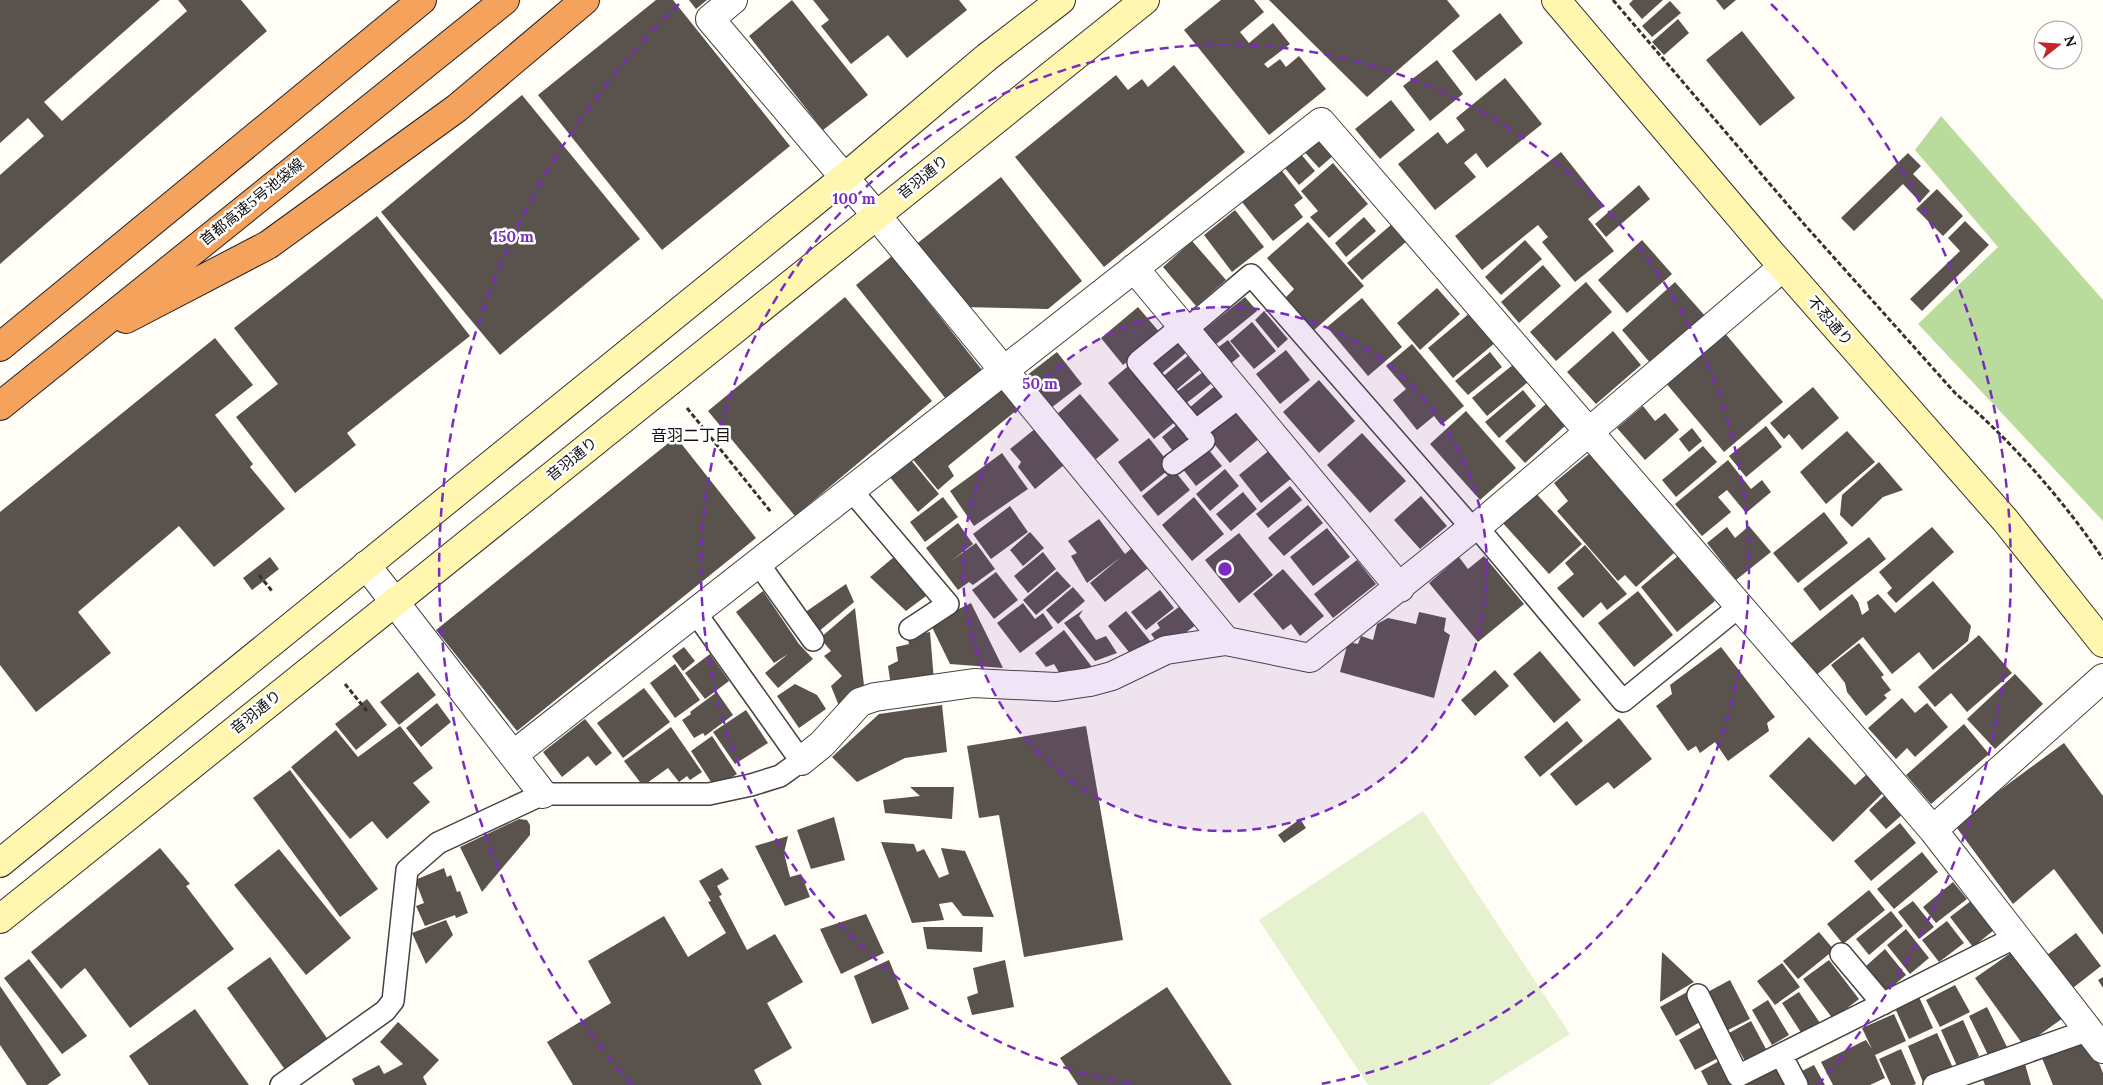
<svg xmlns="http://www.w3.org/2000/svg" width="2103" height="1085" viewBox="0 0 2103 1085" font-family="Lora,'Noto Sans JP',serif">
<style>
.forest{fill:#b9dc9c}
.pitch{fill:#e6f2cf}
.building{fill:#5a524d}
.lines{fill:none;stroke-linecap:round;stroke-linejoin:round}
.service-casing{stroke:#444;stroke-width:24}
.minor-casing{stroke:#444;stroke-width:30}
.secondary-casing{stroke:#333;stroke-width:30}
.motorway-casing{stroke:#222;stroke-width:30}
.path{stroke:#333;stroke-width:3;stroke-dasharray:5 2.5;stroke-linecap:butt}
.service{stroke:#fff;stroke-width:21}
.minor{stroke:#fff;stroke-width:28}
.secondary{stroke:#fff6b0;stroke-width:28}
.motorway{stroke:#f5a25d;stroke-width:28}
.ring{fill:none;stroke:#7b2cbf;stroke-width:2.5;stroke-dasharray:9 6}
.labels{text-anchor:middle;stroke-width:5;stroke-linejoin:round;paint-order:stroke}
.street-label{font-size:15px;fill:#111;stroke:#fff}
.neighbourhood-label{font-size:16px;fill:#111;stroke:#fff}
.centre{fill:#7b2cbf;stroke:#fff;stroke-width:2.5}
.ring-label{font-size:15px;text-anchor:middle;font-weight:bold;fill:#7b2cbf;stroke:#fff;stroke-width:5;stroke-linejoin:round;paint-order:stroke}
</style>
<rect width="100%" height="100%" fill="#fffdf5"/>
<path class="forest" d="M1941,116L2103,300V521L1918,324L1998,247L1915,150Z"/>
<path class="pitch" d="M1423,811L1570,1034L1489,1085H1368L1259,920Z"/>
<path class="building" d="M0,0H160L44,102L62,121L187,11L178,0H241L267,31L0,264V175L44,136L28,118L0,143Z
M656,0H673L790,146L662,250L538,95Z
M689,0H707L696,9Z
M792,0L868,95L823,130L749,36Z
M813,0H959L967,10L907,58L888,35L851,64L821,26L829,20Z
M1221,0H1254L1264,12L1240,32L1249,43L1273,23L1290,44L1264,64L1268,68L1280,59L1286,67L1299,56L1326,89L1269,135L1184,30Z
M1269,0H1447L1460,16L1367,97Z
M1633,0H1663L1642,19L1629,4Z
M1716,0H1736L1724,10Z
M1670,1L1681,13L1652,37L1642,26Z
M1500,13L1523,43L1476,81L1452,51Z
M1678,19L1689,33L1664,55L1652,42Z
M1742,31L1795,98L1760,126L1706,60Z
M1437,60L1463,94L1430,121L1403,86Z
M1174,65L1245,152L1104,267L1015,157L1116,75L1128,90L1142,79L1148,87Z
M1505,78L1542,124L1487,168L1476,153L1464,163L1476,177L1435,210L1398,164L1438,132L1447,144L1465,130L1456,118Z
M522,95L640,239L500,355L381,212Z
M1391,100L1415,130L1380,159L1355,129Z
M1317,133L1335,154L1319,168L1300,147Z
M1295,147L1315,171L1299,185L1279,161Z
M1561,152L1604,206L1588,219L1614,251L1575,282L1542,242L1548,237L1538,225L1482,270L1455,236Z
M1908,153L1921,166L1913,174L1930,191L1920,202L1903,184L1854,231L1841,218Z
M1333,163L1368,204L1329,238L1310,217L1318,211L1301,191Z
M1282,171L1303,198L1294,205L1303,217L1273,241L1242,202Z
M1001,177L1082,281L1048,309L962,307L914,246Z
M1639,185L1650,199L1606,237L1595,224Z
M1937,189L1963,216L1943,236L1916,209Z
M1235,210L1264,247L1232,272L1204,235Z
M377,216L470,336L347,433L356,445L295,493L236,417L278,384L234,328Z
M1364,217L1376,231L1346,257L1335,243Z
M1965,221L1989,245L1922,311L1910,299L1960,251L1948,238Z
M1308,222L1364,286L1313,331L1285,298L1294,289L1267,258Z
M1392,224L1407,241L1362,280L1347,263Z
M1525,240L1542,259L1501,295L1485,277Z
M1642,240L1672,274L1627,313L1598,280Z
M1192,241L1226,280L1196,306L1163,267Z
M892,256L982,370L946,399L856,285Z
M1543,265L1561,286L1519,323L1501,302Z
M1586,282L1612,312L1556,361L1530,332Z
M1675,282L1706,317L1652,365L1622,330Z
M1437,288L1460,314L1420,350L1397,323Z
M845,297L932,401L795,516L708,411Z
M1245,297L1257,311L1215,345L1203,331Z
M1362,298L1402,347L1368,376L1327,327Z
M1138,307L1161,334L1123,365L1101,338Z
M1264,311L1288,339L1278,348L1255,320Z
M1471,312L1496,342L1453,378L1428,348Z
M1252,322L1276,351L1254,369L1230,341Z
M1613,331L1641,365L1596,404L1567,372Z
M1724,332L1783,402L1724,452L1665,382Z
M215,338L253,385L215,415L253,464L250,467L285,509L214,567L179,526L78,612L111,653L36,712L0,665V512Z
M1175,338L1187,352L1160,375L1148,360Z
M1228,340L1240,356L1229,365L1216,349Z
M1412,344L1464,406L1441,425L1434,416L1417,430L1393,400L1406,389L1386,366Z
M1286,350L1310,380L1280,404L1256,374Z
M1057,352L1082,384L1051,408L1026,376Z
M1490,352L1502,367L1468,395L1455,381Z
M1189,355L1201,369L1174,392L1162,377Z
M1133,362L1180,418L1154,439L1108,383Z
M1514,364L1528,382L1487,416L1472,398Z
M1203,372L1212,383L1184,405L1175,393Z
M1319,380L1355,421L1319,453L1283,412Z
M996,383L1017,410L948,466L954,476L938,490L910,456Z
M1215,386L1227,401L1200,424L1188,409Z
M1813,387L1839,418L1802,450L1789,434L1784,439L1770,423Z
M1523,390L1536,406L1499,438L1485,422Z
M1080,394L1119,440L1096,459L1057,414Z
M1547,403L1566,425L1525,463L1505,441Z
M1643,406L1655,421L1665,413L1679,430L1645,460L1617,428Z
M1235,407L1261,437L1230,463L1205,433Z
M1466,411L1516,468L1480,500L1430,444Z
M1179,423L1194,440L1176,455L1162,437Z
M1041,424L1070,460L1035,489L1018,467L1021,462L1010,449Z
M1766,426L1782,447L1746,477L1729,456Z
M1692,428L1702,441L1689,452L1679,439Z
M1847,431L1875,462L1826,504L1800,472Z
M1362,433L1406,481L1370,513L1327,465Z
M676,437L756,538L517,731L436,630Z
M1149,438L1172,467L1141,492L1118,462Z
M1703,446L1717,462L1676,497L1662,480Z
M1208,449L1222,466L1196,486L1182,468Z
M1271,449L1293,477L1261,503L1239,475Z
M1002,453L1028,489L974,526L950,491Z
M1589,454L1674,553L1636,587L1625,575L1618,581L1557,511L1568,501L1554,483Z
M910,459L939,494L918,512L889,476Z
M1728,460L1751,489L1762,480L1771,492L1746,513L1727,490L1718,497L1731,512L1702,536L1675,504Z
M1879,462L1903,490L1883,497L1852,527L1840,515L1842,495Z
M1225,469L1239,486L1210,511L1196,494Z
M1174,470L1190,490L1158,516L1142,496Z
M1290,486L1302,500L1268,528L1256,514Z
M1534,491L1582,544L1549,574L1501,521Z
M1243,492L1257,509L1231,531L1216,514Z
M1421,496L1447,526L1420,549L1394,520Z
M943,497L958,517L925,542L910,522Z
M1194,497L1224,534L1192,561L1162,525Z
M1308,505L1323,523L1284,556L1268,538Z
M1010,506L1028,532L991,559L973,534Z
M1824,512L1848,543L1798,583L1773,553Z
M1099,519L1125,554L1132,548L1148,568L1105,602L1090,583L1121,557L1087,583L1071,556L1077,553L1068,541Z
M958,523L973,544L951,561L976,543L995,569L973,585L969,582L958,590L926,548Z
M1749,526L1771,552L1736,580L1707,543L1727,527L1735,538Z
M1932,527L1954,552L1896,603L1887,593L1892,588L1879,572Z
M1327,528L1350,557L1313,586L1290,557Z
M1030,532L1044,548L1023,566L1010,550Z
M1239,533L1273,575L1239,603L1205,560Z
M1869,537L1886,559L1820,611L1803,589Z
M1585,545L1627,594L1607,610L1601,602L1583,618L1557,588L1574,574L1565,563Z
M900,552L930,593L906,611L870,577Z
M1043,552L1056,569L1028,593L1014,576Z
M1484,556L1524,604L1478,642L1429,583L1459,557L1468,569Z
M1678,556L1715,601L1677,632L1641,587Z
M270,557L279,569L252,590L243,578Z
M1357,560L1376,584L1333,618L1314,594Z
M1283,569L1324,616L1300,636L1291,624L1283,630L1253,594Z
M1057,571L1071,586L1036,615L1023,600Z
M996,572L1018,600L994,619L972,590Z
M1933,581L1971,626L1968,641L1933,670L1919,652L1892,674L1863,637L1815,676L1790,644L1852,594L1858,602L1862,615L1869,610L1867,602L1878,594L1895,613Z
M846,584L854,602L818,632L804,613Z
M1073,587L1085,601L1058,624L1046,610Z
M1160,590L1174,608L1146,630L1131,612Z
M763,591L799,644L813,659L778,688L765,673L788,654L774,663L736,612Z
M1638,591L1673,635L1634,667L1598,623Z
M971,603L1003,668L950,664L930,623Z
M1023,603L1035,619L1043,613L1053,628L1020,653L997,623Z
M1183,604L1197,624L1175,641L1159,645L1151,634L1160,628L1157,623Z
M855,608L865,694L841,711L831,686L842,676L824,656L831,651L820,638Z
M1083,610L1079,616L1096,640L1106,636L1117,653L1095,661L1064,623Z
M1126,611L1151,642L1133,657L1108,626Z
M1419,612L1446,618L1444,631L1450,635L1434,698L1340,672L1348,642L1358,644L1361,636L1373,640L1377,624L1388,618L1416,624Z
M1064,630L1095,671L1074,674L1069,670L1060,674L1054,664L1046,667L1035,653Z
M930,632L934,681L891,686L888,666L898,661L896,647L909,644L907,636Z
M1979,635L2012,673L1967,712L1951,693L1935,707L1918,687Z
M1859,643L1884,675L1881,677L1891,690L1884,695L1887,698L1866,716L1847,692L1845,683L1831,665Z
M684,647L695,661L683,671L672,656Z
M1721,647L1775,717L1767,723L1769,731L1728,761L1715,742L1700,753L1696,746L1688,751L1656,706L1672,694L1670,685Z
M1540,651L1581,700L1554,723L1513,674Z
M710,654L729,681L705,699L685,673Z
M675,664L700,700L675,718L650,683Z
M1495,670L1509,686L1475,716L1461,700Z
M418,672L436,695L399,725L380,702Z
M2015,674L2043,704L1995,749L1967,719Z
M795,684L817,695L826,709L799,728L777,696Z
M644,688L670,722L623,758L597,723Z
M717,692L733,715L705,736L703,733L694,738L682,720L691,714L690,712Z
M1902,698L1915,713L1927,703L1948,727L1915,757L1907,748L1896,759L1868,728Z
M367,699L387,725L356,750L335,724Z
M437,703L451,722L421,747L406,728Z
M942,705L947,752L905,758L857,782L832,757L879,714Z
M746,710L768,743L735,764L713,732Z
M1619,718L1652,759L1614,789L1608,782L1576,806L1550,774Z
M585,719L612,753L596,766L588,756L562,777L543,752Z
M1567,721L1583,741L1540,777L1524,757Z
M1964,724L1989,754L1931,804L1906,775Z
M400,726L433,768L413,783L430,802L387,839L372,821L350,839L291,767L336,730L358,757Z
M1086,726L1123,940L1024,957L999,815L979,818L967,746Z
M671,727L702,772L690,780L687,776L679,782L668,768L643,786L624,761Z
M712,736L737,774L715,788L691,751Z
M1809,737L1855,785L1866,775L1883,793L1833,842L1769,776Z
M2064,743L2103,796V935L2054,869L2013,904L1954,824Z
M290,770L378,889L340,917L253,798Z
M910,787H954L952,819L885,813L883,800L920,796Z
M1886,794L1904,813L1886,829L1869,810Z
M834,817L845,860L811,869L797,830Z
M519,819L527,820L530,825V835L482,892L460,847Z
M1300,819L1306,828L1284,843L1278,835Z
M1900,823L1916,843L1871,881L1854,861Z
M788,836L784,853L790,877L801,874L810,897L785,906L755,846Z
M881,842L914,844L917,852L924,849L939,878L949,874L941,848L965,851L994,917L963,916L952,902L939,904L944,920L912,923Z
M160,848L190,884L186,886L234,949L130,1028L85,968L61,989L31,952Z
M279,849L351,938L306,975L234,885Z
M1922,852L1938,872L1894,909L1877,889Z
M444,868L447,877L451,875L457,892L460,891L468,913L456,918L455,915L425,926L416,906L424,903L415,880Z
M722,868L729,879L717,886L722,895L719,896L747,950L775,934L803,982L767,1003L792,1048L754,1070L762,1085H573L547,1042L611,1003L588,961L664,916L688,957L726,933L708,902L711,901L699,881Z
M1953,882L1967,899L1936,923L1923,907Z
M1869,890L1885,910L1843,944L1827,924Z
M1976,897L1999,926L1973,947L1950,917Z
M1913,901L1934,927L1919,939L1898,912Z
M1891,911L1903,926L1869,955L1856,939Z
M866,914L884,953L841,974L820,929Z
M446,920L453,935L426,964L412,933Z
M1947,921L1964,943L1939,962L1922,940Z
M923,927H983L982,952L927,949Z
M1906,929L1929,958L1910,974L1887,945Z
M1819,932L1834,950L1798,979L1783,961Z
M2076,933L2101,966L2069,991L2043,958Z
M1885,949L1906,975L1887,991L1866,966Z
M2015,950L2063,1018L2024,1046L1975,978Z
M1662,952L1694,982L1660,1002Z
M270,957L329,1041L286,1071L227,988Z
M29,959L87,1036L62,1054L4,978Z
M889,960L909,1009L872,1024L854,976Z
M1005,960L1014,1007L972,1015L967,997L978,993L973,968Z
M1829,960L1859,999L1833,1019L1803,979Z
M1782,963L1800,987L1775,1005L1757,981Z
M2103,977V988L2098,980Z
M1730,980L1750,1019L1724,1032L1704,994Z
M1955,985L1970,1012L1940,1027L1926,1000Z
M0,986L61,1075L47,1085H27L0,1045Z
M1167,987L1232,1085H1078L1060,1058Z
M1689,991L1705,1019L1676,1036L1660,1007Z
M1799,992L1820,1023L1802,1034L1782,1003Z
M1919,997L1933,1028L1909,1039L1895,1008Z
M1768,1000L1789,1035L1772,1045L1752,1010Z
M1987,1007L2007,1047L1989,1057L1969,1016Z
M195,1009L249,1085H149L129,1056Z
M1894,1014L1906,1041L1875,1055L1885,1078L1870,1085H1833L1821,1062L1866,1040L1872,1049L1862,1028Z
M1963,1020L1979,1056L1957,1066L1941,1030Z
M1751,1021L1766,1049L1745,1061L1729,1033Z
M398,1022L439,1060L423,1077L427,1085H355L352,1079L379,1065L384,1074L403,1064L380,1042Z
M1705,1025L1722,1056L1695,1070L1679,1040Z
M1937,1033L1953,1068L1923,1082L1908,1046Z
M2089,1039L2103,1073V1085H2053L2042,1058Z
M1901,1049L1916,1084L1913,1085H1891L1879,1059Z
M1721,1060L1734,1085H1708L1701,1071Z
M2025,1064L2031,1085H1985L1982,1077Z
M1777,1065L1790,1085H1746Z
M1814,1065L1825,1085H1804L1798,1073Z"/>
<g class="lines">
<g class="service-casing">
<path id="service" d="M1186,330L1251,275L1472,528
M1195,431L1241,396
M1173,464L1204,441L1138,362L1182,326
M851,490L948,604L910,629
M1477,527L1623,701L1741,605
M758,563L813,640
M1841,954L1883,1004
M1698,995L1738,1076L2016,937
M1781,1055L1797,1085
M281,1085L385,1011L393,1001L407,870L438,843L543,794H709L751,785L780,776L801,761L695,612
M1934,1085L2089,1030"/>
</g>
<g class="minor-casing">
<path id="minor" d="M733,0L710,19L876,215L1226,641
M1134,268L1400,588
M366,565L543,794
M513,755L1321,122L1933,830L2103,1049
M801,761L822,744L860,702L875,697L974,683L1056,687L1090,682L1112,676L1166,650L1226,641L1310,658L1472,528L1477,527L1783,267
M1933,830L2103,678"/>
</g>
<g class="secondary-casing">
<path id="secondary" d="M1556,0L1770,252L2005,520L2103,643
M0,863L845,177L987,57L1061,0
M0,919L1145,0"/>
</g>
<g class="motorway-casing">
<path id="motorway" d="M126,319L268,245L457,108L585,0
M0,347L422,0
M0,406L505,0"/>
</g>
<path class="path" d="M1613,0L1804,224L1956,394C2009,438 2065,502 2103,559
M687,408L771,512
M259,575L272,591
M345,684L367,711"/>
<use href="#service" class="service"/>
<use href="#minor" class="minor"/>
<use href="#secondary" class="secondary"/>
<use href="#motorway" class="motorway"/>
</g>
<circle cx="1225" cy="569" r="262" fill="#7b2cbf" fill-opacity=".12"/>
<g class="ring">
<circle cx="1225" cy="569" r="262"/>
<path d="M1130 1084A524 524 0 1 1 1320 1084"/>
<path d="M632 1085A786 786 0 0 1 679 4M1771 4A786 786 0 0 1 1818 1085"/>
</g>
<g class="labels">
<g class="street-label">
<text transform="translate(923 177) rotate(-39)" y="5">音羽通り</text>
<text transform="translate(252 202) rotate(-39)" y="5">首都高速5号池袋線</text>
<text transform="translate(1830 321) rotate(49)" y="5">不忍通り</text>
<text transform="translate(572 459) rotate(-39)" y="5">音羽通り</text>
<text transform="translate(256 712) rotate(-39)" y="5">音羽通り</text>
</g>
<g class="neighbourhood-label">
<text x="691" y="441">音羽二丁目</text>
</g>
</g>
<circle cx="1225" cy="569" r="8" class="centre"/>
<g class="ring-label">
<text x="854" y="204">100 m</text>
<text x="513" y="242">150 m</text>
<text x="1040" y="389">50 m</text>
</g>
<g transform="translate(2058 45) rotate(73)"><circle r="24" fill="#ffffff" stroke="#a0a0a0"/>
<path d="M0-4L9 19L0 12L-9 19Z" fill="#c4262e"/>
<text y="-8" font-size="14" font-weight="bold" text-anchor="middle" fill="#111111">N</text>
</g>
</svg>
